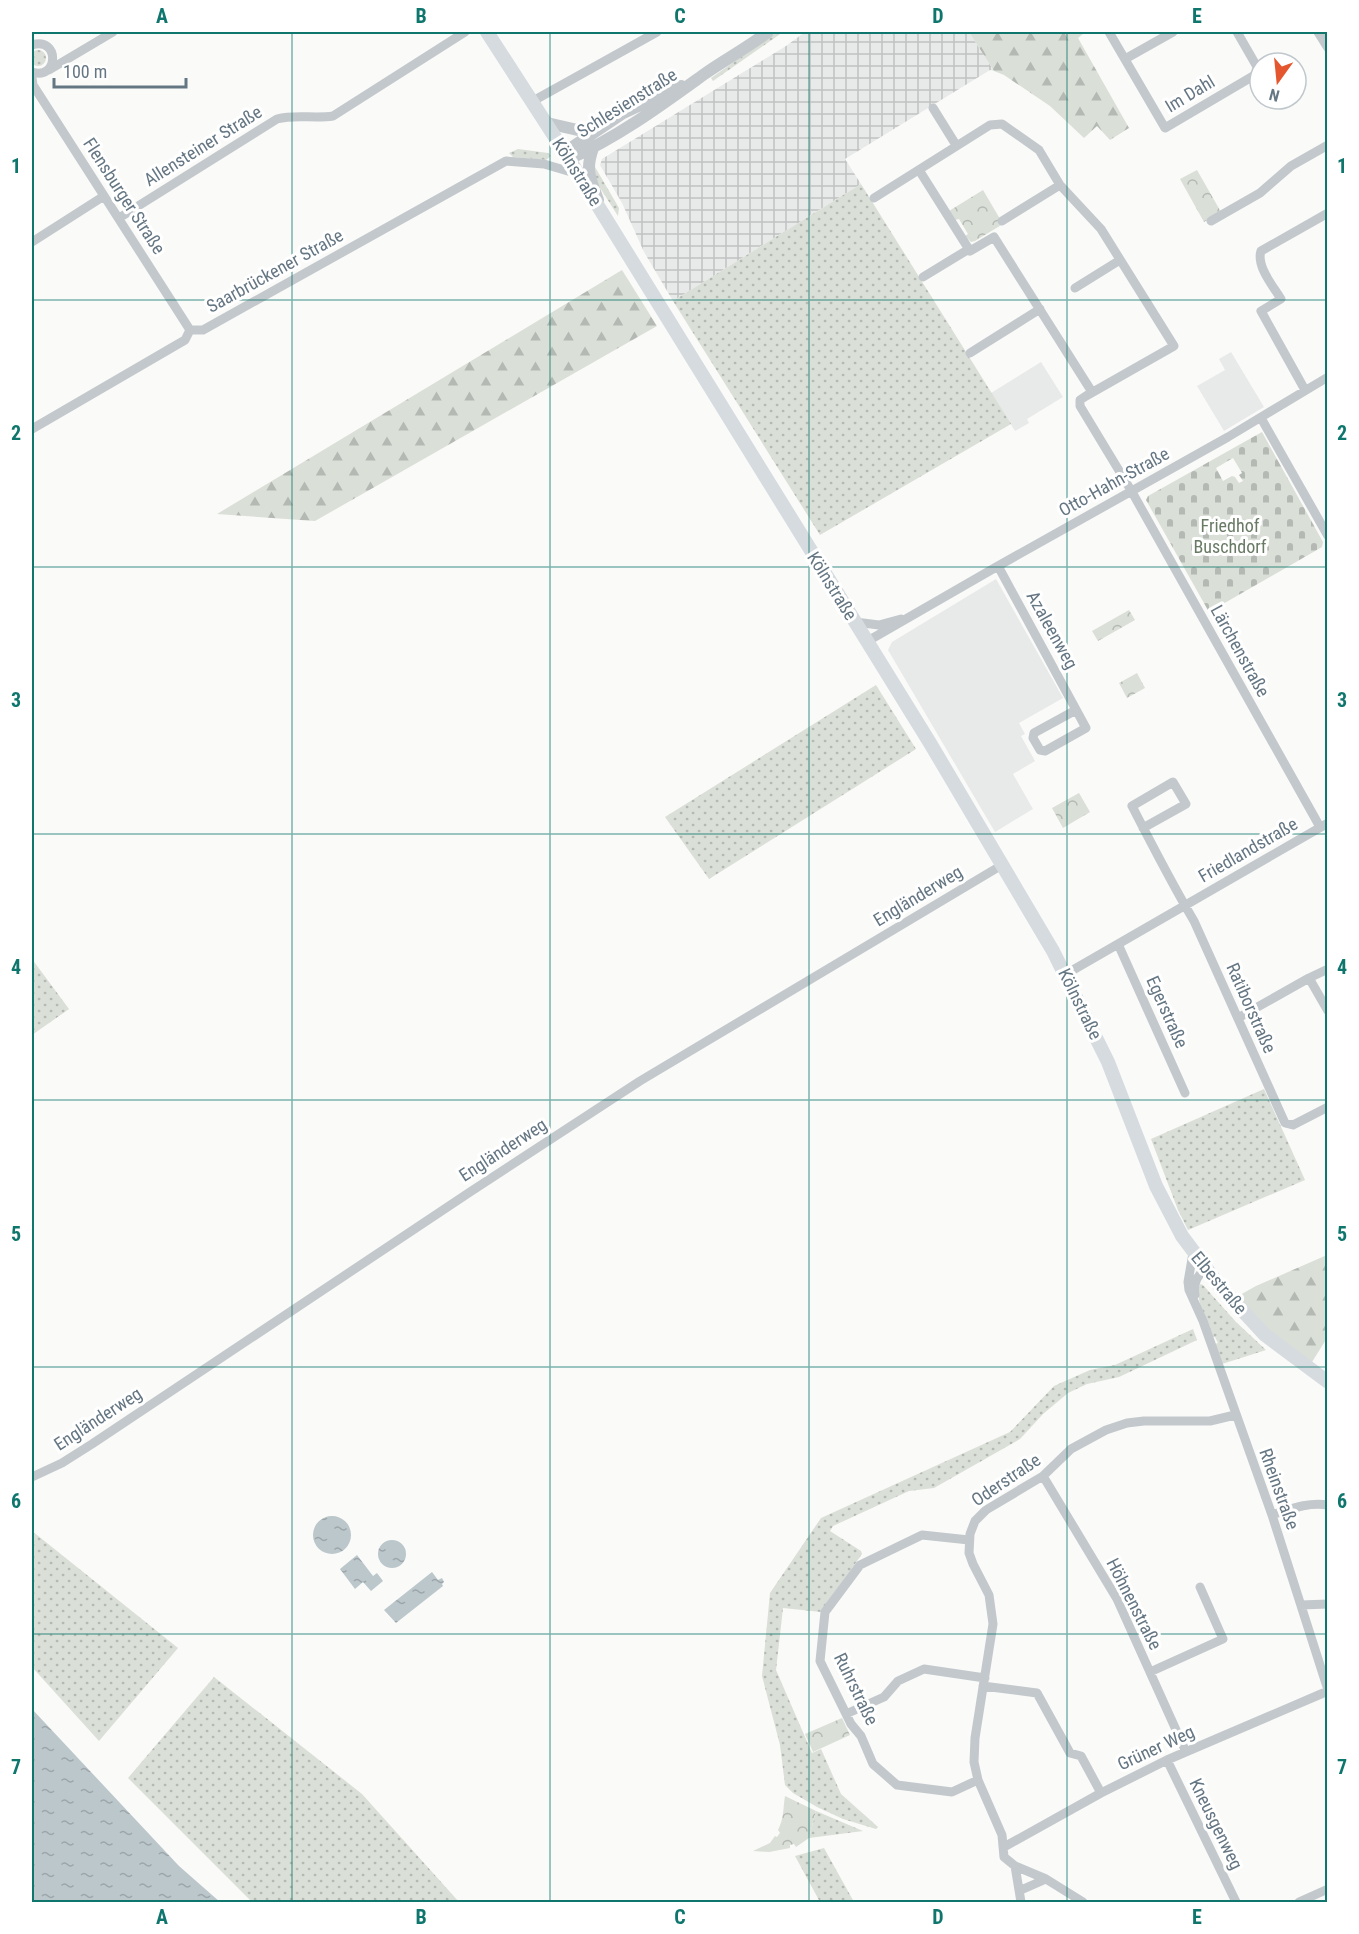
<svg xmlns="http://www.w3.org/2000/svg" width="1359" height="1934" viewBox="0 0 1359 1934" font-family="'Roboto Condensed',sans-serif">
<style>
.built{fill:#e8e9e9}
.industrial{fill:url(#industrial-grid)}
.grass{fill:url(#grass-dots)}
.forest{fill:url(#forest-firs)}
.cemetery{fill:url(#cemetery-stones);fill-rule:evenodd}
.park{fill:url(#park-crowns)}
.water{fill:url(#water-ripples)}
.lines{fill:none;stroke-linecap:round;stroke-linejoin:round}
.minor{stroke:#c3c8cc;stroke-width:9}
.tertiary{stroke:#c3c8cc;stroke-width:12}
.secondary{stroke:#d6dbdf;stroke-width:14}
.grid{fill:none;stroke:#0f766e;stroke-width:1.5;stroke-opacity:0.55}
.labels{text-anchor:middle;stroke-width:6;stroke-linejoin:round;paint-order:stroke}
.street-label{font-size:18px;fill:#657683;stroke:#fff}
.park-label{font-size:18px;fill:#687a64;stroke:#fff}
.neatline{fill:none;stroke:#0f766e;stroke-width:2}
.grid-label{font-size:20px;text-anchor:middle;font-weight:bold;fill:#0f766e}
</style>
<defs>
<pattern id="industrial-grid" width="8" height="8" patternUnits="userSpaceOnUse" patternTransform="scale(1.5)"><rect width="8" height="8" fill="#e8e9e9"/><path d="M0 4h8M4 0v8" fill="none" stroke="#c0c1c2"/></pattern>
<pattern id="grass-dots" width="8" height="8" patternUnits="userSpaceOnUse" patternTransform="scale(1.5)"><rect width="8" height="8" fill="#dadfd7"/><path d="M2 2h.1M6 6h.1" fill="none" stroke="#b4b9b4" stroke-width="1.8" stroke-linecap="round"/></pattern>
<pattern id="forest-firs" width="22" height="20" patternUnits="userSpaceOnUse" patternTransform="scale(1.5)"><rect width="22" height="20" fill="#dadfd7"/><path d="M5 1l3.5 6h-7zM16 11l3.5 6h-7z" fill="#b4b9b4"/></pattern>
<pattern id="cemetery-stones" width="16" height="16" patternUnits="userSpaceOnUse" patternTransform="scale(1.5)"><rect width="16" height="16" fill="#dadfd7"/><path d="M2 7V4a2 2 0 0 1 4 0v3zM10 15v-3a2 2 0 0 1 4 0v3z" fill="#b4b9b4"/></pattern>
<pattern id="park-crowns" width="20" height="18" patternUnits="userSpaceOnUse" patternTransform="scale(1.5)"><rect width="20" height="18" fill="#dadfd7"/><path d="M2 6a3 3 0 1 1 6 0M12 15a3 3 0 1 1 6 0" fill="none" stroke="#b4b9b4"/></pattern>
<pattern id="water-ripples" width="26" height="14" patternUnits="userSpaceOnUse" patternTransform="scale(1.5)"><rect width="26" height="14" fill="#bbc7cb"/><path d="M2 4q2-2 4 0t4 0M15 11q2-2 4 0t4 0" fill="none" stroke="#9ca6aa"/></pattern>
</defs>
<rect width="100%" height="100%" fill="#fafaf8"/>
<path class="built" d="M1231,352L1264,407L1224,431L1197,386L1225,370L1219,359Z
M1041,362L1063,397L1027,419L1029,423L1015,431L991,393Z
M996,579L1063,698L1019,723L1025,734L1021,736L1035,761L1013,774L1033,809L995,832L888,650L892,642Z"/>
<path class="industrial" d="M805,32H969L994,71L990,70L845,159L861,184L673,301L644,252L622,203L600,165L602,159L786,46Z"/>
<path class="grass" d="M777,32H783L713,81L711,78Z
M30 58a8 8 0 1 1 16 0a8 8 0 1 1-16 0Z
M518,149L548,153L551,156L546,160L513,157L509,153Z
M595,167L619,208L618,216L597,183L594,168Z
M861,184L1011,424L820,535L673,301Z
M876,685L916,749L709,879L665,817Z
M32,959L69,1009L32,1035Z
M1264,1089L1305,1180L1188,1230L1178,1210L1151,1139Z
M1200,1284L1203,1285L1236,1322L1266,1350L1222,1364L1215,1344L1218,1343L1215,1337H1213C1207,1322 1194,1299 1200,1284Z
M1193,1329L1197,1340L1119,1377L1087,1384L1068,1393L1043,1414L1020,1439L934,1488L909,1491L833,1526L830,1531L861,1551L862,1554L821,1612L783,1608L776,1670L812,1753L821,1749L841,1794L878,1827L876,1829L843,1819L817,1807L793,1793L785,1785L780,1745L762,1676L770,1593L821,1518L1010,1432L1054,1386L1090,1370L1115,1365Z
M32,1531L178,1648L99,1741L32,1667Z
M214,1677L362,1794L459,1902H252L128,1778Z
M816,1811L863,1831L809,1838Z
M824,1848L854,1902H820L795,1856Z"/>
<path class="forest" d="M969,32H1082L1083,34L1078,38L1129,128L1110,140L1097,126L1084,138L1050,106L1004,75L994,71Z
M622,270L657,326L315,521L217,514Z
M1327,1255V1338L1312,1362L1271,1332L1238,1296L1256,1286Z"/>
<path class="cemetery" d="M1262,432L1323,542L1322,547L1209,612L1146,500L1148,496ZM1233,458L1242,473L1239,475L1243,481L1239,483L1235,477L1232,476L1223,481L1216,468Z"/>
<path class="park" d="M1197,170L1221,212L1204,222L1180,179Z
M983,190L1003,224L975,241L971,242L965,236L968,234L959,219L955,220L949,211Z
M1129,610L1135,620L1098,641L1092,631Z
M1137,673L1145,688L1127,698L1119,683Z
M1079,793L1090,812L1063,828L1052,808Z
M842,1718L850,1735L813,1752L805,1734Z
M785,1796L816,1811L809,1838L796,1847L794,1844L790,1845V1848L769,1852L753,1851L770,1843L775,1836L777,1837L780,1833L778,1830C784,1819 783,1808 785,1796Z"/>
<path class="water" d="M313 1535a19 19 0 1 1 38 0a19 19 0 1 1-38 0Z
M378 1554a14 14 0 1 1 28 0a14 14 0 1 1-28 0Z
M357,1555L373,1576L377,1573L383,1581L371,1591L363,1582L355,1589L340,1569Z
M432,1572L438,1580L442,1578L444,1582L442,1584L443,1586L396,1623L384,1610Z
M32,1709L179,1866L220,1902H32Z"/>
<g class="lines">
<path class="minor" d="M1109,32L1165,128L1260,72L1237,32
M1318,32L1328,48
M32,45C60,36 59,81 32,72
M1125,59L1173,32
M49,70L113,32
M32,78L33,85L190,330
M533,101L657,32
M933,108L956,145
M919,170L970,251L994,237L1092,392
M874,198L990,125L1002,124L1039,150L1060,185L1101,229L1174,346L1086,396L1080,400V406L1132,492L1320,827
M119,218L277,119C296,114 314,119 333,116L465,32
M1002,221L1060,185
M1211,221L1260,193L1291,166L1328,145
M32,242L104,196
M923,277L969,249
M1075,288L1120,260
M190,330H203L506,161L544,164L578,174
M970,353L1040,309
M1305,390L1261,311L1281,299C1273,286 1256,266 1261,251L1328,213
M1261,418L1328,536
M32,429L185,340L190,330
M998,566L1086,728L1045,751L1040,750L1033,738L1034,733L1076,710
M855,622L879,625L901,619
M866,642L998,566L1228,437L1328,377
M1143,828L1186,804L1173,782L1132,806C1152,845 1172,884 1194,921L1285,1123L1293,1125L1328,1107
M1118,944L1185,1093
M1066,974L1328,823
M1309,978L1328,1011
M1238,1018L1309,978L1328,969
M1193,1253L1188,1282L1189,1290L1203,1321L1272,1515L1328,1690
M1195,1295C1193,1283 1197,1277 1205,1268
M1043,1476L1117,1599L1186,1752
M32,1477L62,1463L92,1444L470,1192L640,1081L1002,865
M1272,1515C1291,1509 1307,1502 1328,1505
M969,1540L922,1535L860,1565L825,1612L820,1661L851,1724L861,1736L873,1764L897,1785L952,1792L978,1780
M1301,1605L1328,1604
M1150,1672L1223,1639L1200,1587
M983,1686L1037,1693L1070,1753L1081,1756L1101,1793
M846,1714L884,1697L898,1681L924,1669L985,1678
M1167,1760L1236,1902
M1004,1847L1101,1793L1167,1760L1328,1691
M1015,1866L1021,1902
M1021,1890L1046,1879
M1083,1902L1046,1879L1015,1866L1004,1857L1002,1835L978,1780L974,1762L975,1738L993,1624L989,1595L973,1564L969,1553L970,1534L975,1521L986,1510L1043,1476L1071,1449L1106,1430L1127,1423L1144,1421H1210L1235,1415
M1299,1902L1328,1889"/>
<path class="tertiary" d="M547,123L582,131L595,126
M593,148C585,171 590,177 598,200
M565,152L623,113L681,86
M569,159C618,137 660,106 703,75C724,60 747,48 768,32"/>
<path class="secondary" d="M487,32L569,159L930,743L1053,951L1108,1062L1156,1186L1182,1236L1218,1284L1265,1335L1328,1382"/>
</g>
<path class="grid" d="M292,32V1902M550,32V1902M809,32V1902M1067,32V1902M32,300H1328M32,567H1328M32,834H1328M32,1100H1328M32,1367H1328M32,1634H1328"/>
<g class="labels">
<g class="street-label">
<text transform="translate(1190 94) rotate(-31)" y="6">Im Dahl</text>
<text transform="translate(627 103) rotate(-32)" y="6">Schlesienstraße</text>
<text transform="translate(203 146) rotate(-32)" y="6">Allensteiner Straße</text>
<text transform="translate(577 172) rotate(58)" y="6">Kölnstraße</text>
<text transform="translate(124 196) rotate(57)" y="6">Flensburger Straße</text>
<text transform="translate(275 271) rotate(-29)" y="6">Saarbrückener Straße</text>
<text transform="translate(1114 482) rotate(-29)" y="6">Otto-Hahn-Straße</text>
<text transform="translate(832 586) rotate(58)" y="6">Kölnstraße</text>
<text transform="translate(1052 630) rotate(61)" y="6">Azaleenweg</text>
<text transform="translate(1240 651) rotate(61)" y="6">Lärchenstraße</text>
<text transform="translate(1248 850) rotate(-30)" y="6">Friedlandstraße</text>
<text transform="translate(918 896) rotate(-31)" y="6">Engländerweg</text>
<text transform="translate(1080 1004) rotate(64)" y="6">Kölnstraße</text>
<text transform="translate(1251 1008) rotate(66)" y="6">Ratiborstraße</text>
<text transform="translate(1167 1012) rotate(66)" y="6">Egerstraße</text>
<text transform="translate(503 1150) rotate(-33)" y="6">Engländerweg</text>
<text transform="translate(1219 1283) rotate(50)" y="6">Elbestraße</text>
<text transform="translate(98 1419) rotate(-33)" y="6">Engländerweg</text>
<text transform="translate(1006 1480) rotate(-34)" y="6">Oderstraße</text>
<text transform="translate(1279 1489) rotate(70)" y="6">Rheinstraße</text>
<text transform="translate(1134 1604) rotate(63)" y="6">Höhnenstraße</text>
<text transform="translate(856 1689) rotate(64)" y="6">Ruhrstraße</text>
<text transform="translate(1156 1748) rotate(-25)" y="6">Grüner Weg</text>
<text transform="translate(1216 1824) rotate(64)" y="6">Kneusgenweg</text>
</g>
<g class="park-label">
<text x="1230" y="532">Friedhof<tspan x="1230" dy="21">Buschdorf</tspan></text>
</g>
</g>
<rect width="1359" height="1934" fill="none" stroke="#ffffff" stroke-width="66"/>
<g transform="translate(1278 81) rotate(195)"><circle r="28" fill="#ffffff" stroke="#c1c8cd" stroke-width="1.5"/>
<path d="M0-4.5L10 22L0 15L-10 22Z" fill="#e4572e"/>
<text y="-9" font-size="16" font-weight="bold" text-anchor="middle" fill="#657683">N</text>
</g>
<path d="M54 78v9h132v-9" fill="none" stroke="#657683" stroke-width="3"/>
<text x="63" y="78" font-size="18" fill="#657683" stroke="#ffffff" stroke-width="4.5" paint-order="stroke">100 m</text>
<rect x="33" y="33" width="1293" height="1868" class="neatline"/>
<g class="grid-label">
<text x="162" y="23">A</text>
<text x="421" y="23">B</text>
<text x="680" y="23">C</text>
<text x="938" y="23">D</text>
<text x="1197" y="23">E</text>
<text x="16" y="173">1</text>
<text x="1342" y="173">1</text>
<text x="16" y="440">2</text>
<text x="1342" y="440">2</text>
<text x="16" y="707">3</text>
<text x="1342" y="707">3</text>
<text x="16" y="974">4</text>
<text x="1342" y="974">4</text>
<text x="16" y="1241">5</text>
<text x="1342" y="1241">5</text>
<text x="16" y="1508">6</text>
<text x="1342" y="1508">6</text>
<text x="16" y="1774">7</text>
<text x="1342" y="1774">7</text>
<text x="162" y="1924">A</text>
<text x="421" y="1924">B</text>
<text x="680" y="1924">C</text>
<text x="938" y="1924">D</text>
<text x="1197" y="1924">E</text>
</g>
</svg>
